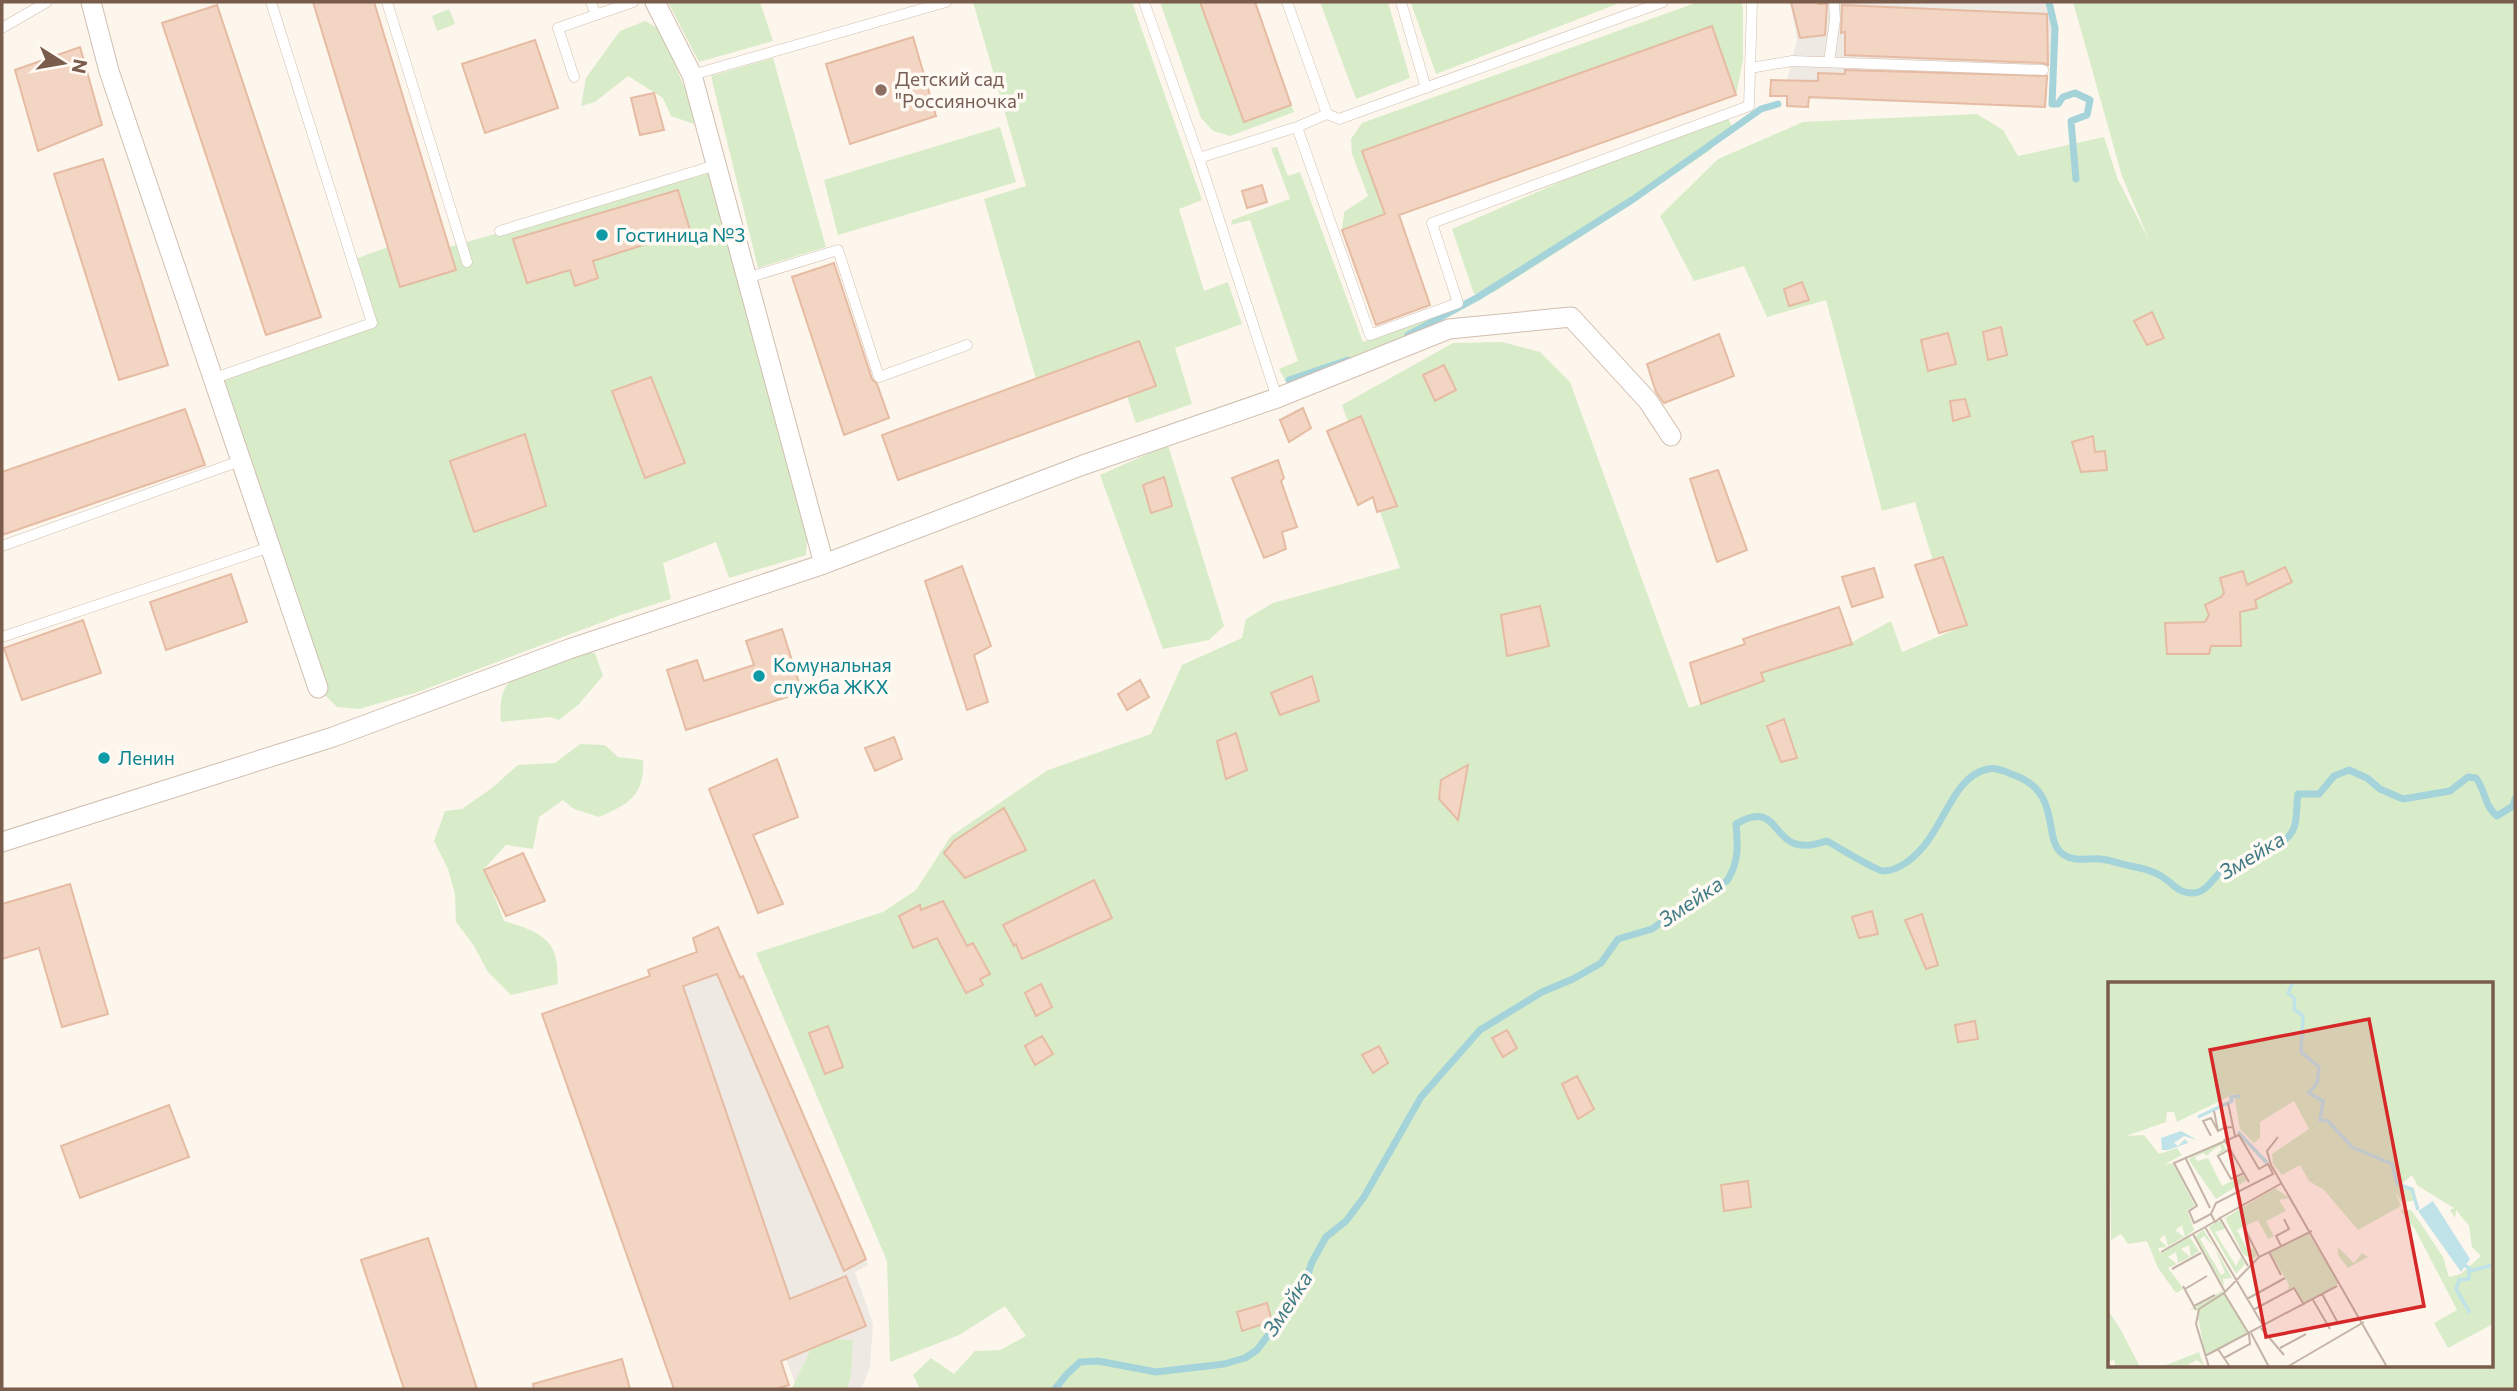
<svg xmlns="http://www.w3.org/2000/svg" width="2517" height="1391" viewBox="0 0 2517 1391" font-family="Commissioner,sans-serif">
<style>
.industrial{fill:#efe9e4}
.green{fill:#d8ecc9;fill-rule:evenodd}
.lines{fill:none;stroke-linecap:round;stroke-linejoin:round}
.stream{stroke:#a5d3da;stroke-width:7}
.building{fill:#f3d5c3;stroke:#e6bba3;stroke-width:2}
.service-casing{stroke:#d1beb0;stroke-width:11}
.minor-casing{stroke:#d1beb0;stroke-width:21}
.service{stroke:#fff;stroke-width:10}
.minor{stroke:#fff;stroke-width:19}
.education-dot{fill:#8d6e63;stroke:#fffaf3;stroke-width:2.5}
.culture-dot{fill:#0f9aa8;stroke:#fffaf3;stroke-width:2.5}
.labels{text-anchor:middle;stroke-width:7;stroke-linejoin:round;paint-order:stroke}
.education-label{font-size:19px;fill:#785e54;stroke:#fffaf3;text-anchor:start}
.culture-label{font-size:19px;fill:#0d838f;stroke:#fffaf3;text-anchor:start}
.water-label{font-size:21px;font-style:italic;fill:#437c86;stroke:#fffaf3}
.inset-river{fill:none;stroke:#bfe3e8;stroke-width:3.5}
.inset-road{fill:none;stroke:#c5b3a7;stroke-width:2}
.view{fill:#d62828;fill-opacity:0.15;stroke:#d62828;stroke-width:3.5}
.inset-edge{fill:none;stroke:#7a5c4d;stroke-width:3.5}
</style>
<rect width="100%" height="100%" fill="#fdf6ec"/>
<path class="industrial" d="M1790,2H2048L2054,16L2045,107L1809,99L1808,107L1787,106V80L1797,40Z
M718,927L730,958L745,980L868,1265L855,1272L873,1324L870,1367L861,1389H797L648,970L697,952L693,938Z"/>
<path class="green" d="M668,2H760L773,41L699,62Z
M973,2H1132L1202,200L1179,209L1204,291L1228,282L1242,324L1175,348L1192,404L1136,423L1127,396L1156,386L1139,341L1036,379L984,199L1026,186Z
M1160,2H1200L1244,121L1291,105L1294,112L1230,136L1213,131L1201,118Z
M1320,2H1388L1410,78L1356,99Z
M1413,2H1616L1617,4L1436,74L1411,3Z
M1698,2H1741L1743,7V60L1736,95L1362,152L1385,214L1342,230L1344,212L1368,196L1352,154L1351,139L1362,123Z
M2073,2H2515V1389H1067L1065,1387L1063,1389H920L913,1375L931,1358L954,1374L975,1351L1000,1350L1026,1336L1005,1306L959,1335L890,1362L887,1261L756,953L883,912L916,890L951,836L1048,770L1151,734L1182,665L1242,638L1246,619L1273,603L1400,568L1342,405L1453,343L1502,342L1540,352L1570,382L1689,708L1764,681L1761,673L1843,647L1891,621L1902,652L1954,630L1915,502L1882,511L1826,300L1767,317L1744,266L1694,281L1660,216L1718,159L1803,122L1977,114L2003,130L2018,156L2104,137L2118,180L2149,240L2122,176ZM2109,983H2491V1365H2109Z
M449,9L455,24L437,31L432,16Z
M645,21L661,30L691,104L697,125L671,116L663,98L628,76L595,102L581,106L586,78L620,31Z
M773,58L826,247L758,268L711,76Z
M1728,119L1732,126L1709,151L1595,228L1494,292L1474,294L1452,229L1567,179Z
M1000,127L1016,182L838,235L824,180Z
M1277,147L1288,176L1300,172L1363,342L1451,309L1423,333L1294,385L1286,382L1279,369L1298,361L1250,220L1231,225L1232,220L1290,199L1271,148Z
M713,172L808,528L806,555L729,578L716,542L663,563L671,599L621,615L418,692L359,709L337,707L318,688L212,379L371,323L352,260L388,247L400,287L456,270L449,247Z
M1168,445L1224,626L1209,640L1163,649L1100,475Z
M575,653H595L603,676L578,705L559,720L551,717L501,722C500,712 500,698 505,688C514,671 557,660 575,653Z
M580,744L605,745L618,757L643,760C645,794 630,804 599,817L574,809L563,800L539,817L533,849L506,845L484,869L504,921C523,927 549,933 555,955C558,963 557,975 558,984L511,995L488,972L474,946L456,922L455,894L448,869L434,841L445,811L462,809L492,788L518,765L555,763Z
M816,1339L853,1340L851,1375L847,1389H788L792,1388Z"/>
<g class="lines">
<path class="stream" d="M2049,2L2055,28L2052,104H2058L2063,97L2075,93L2090,100L2087,115L2071,121L2076,179
M1408,335L1478,297L1632,200L1761,109L1778,104
M1289,380L1348,360
M1055,1389L1067,1374L1080,1362L1098,1361L1156,1372L1224,1364L1245,1358L1257,1350L1303,1289L1312,1262L1326,1237L1346,1221L1364,1197L1421,1097L1480,1030L1542,992L1573,979L1601,963L1618,939L1652,929L1711,887L1727,881C1739,862 1738,846 1736,824C1773,802 1772,834 1793,843C1805,848 1816,844 1827,841C1838,847 1875,870 1883,871C1892,871 1900,867 1907,862C1944,837 1949,777 1988,769C1996,767 2006,772 2014,775C2064,793 2041,841 2064,855C2075,862 2087,858 2100,859C2110,860 2121,864 2131,866C2141,868 2152,870 2161,876C2172,882 2177,893 2192,893C2208,893 2214,875 2225,868C2247,856 2280,854 2293,830C2298,822 2296,804 2298,794H2319L2334,776L2349,770L2367,778L2380,789L2403,799L2450,791L2468,777L2476,778C2487,793 2483,804 2497,816L2513,806L2515,799"/>
</g>
<path class="building" d="M313,2H374L456,270L400,287Z
M1200,2H1255L1291,105L1244,122Z
M1791,2H1817L1818,4H1827L1825,35L1800,38Z
M217,5L321,317L266,335L162,23Z
M1842,5L2047,14L2048,65L2043,63L1845,55V32L1841,33Z
M1712,26L1736,95L1399,215L1430,305L1376,325L1342,230L1385,214L1362,151Z
M913,37L936,116L850,144L826,64Z
M535,40L558,108L485,133L462,64Z
M80,47L102,125L38,151L15,70Z
M1845,70L2047,76L2045,107L1809,97L1808,107L1787,106V96H1770L1771,80L1818,81V73L1845,74Z
M654,93L664,130L640,135L631,98Z
M103,159L168,365L119,380L54,174Z
M1262,185L1267,202L1247,208L1242,191Z
M678,190L690,230L593,261L598,278L575,286L570,270L527,283L513,239Z
M834,263L872,379L877,384L889,418L844,435L792,277Z
M1802,282L1809,300L1789,306L1784,289Z
M2152,312L2164,338L2147,345L2134,321Z
M2001,327L2007,355L1988,360L1983,332Z
M1948,333L1956,364L1928,371L1921,340Z
M1719,334L1734,376L1664,403L1656,392L1647,364Z
M1139,341L1156,386L898,480L882,435Z
M1444,365L1456,390L1435,401L1423,375Z
M651,377L685,463L645,478L612,391Z
M1965,399L1970,416L1953,421L1950,401Z
M1303,408L1311,428L1289,442L1280,420Z
M185,409L205,465L2,535V472Z
M1361,416L1397,506L1377,512L1373,497L1358,505L1327,431Z
M525,434L546,506L474,532L450,461Z
M2093,436L2095,452L2105,451L2107,470L2081,472L2072,442Z
M1278,460L1284,478L1281,481L1297,527L1282,532L1286,549L1264,558L1232,478Z
M1718,470L1747,550L1717,562L1690,479Z
M1164,477L1172,506L1151,513L1143,485Z
M1943,557L1967,625L1939,633L1915,565Z
M962,566L991,646L974,655L988,702L967,710L925,581Z
M2285,567L2292,582L2255,600L2257,608L2240,612L2241,646H2211L2209,654H2167L2165,623L2205,622L2209,615L2205,605L2221,597L2224,593L2220,578L2243,571L2247,585Z
M1874,568L1883,597L1852,607L1842,577Z
M231,574L247,622L166,650L150,602Z
M1540,606L1549,646L1507,656L1501,615Z
M1839,607L1852,644L1761,673L1764,681L1701,704L1690,663L1745,644L1743,639Z
M83,620L101,673L22,700L4,648Z
M782,629L802,692L686,730L667,670L697,660L704,681L754,665L746,641Z
M1312,676L1319,701L1280,715L1271,693Z
M1140,680L1149,697L1127,710L1118,694Z
M1784,719L1797,758L1781,762L1767,726Z
M1236,733L1247,770L1226,779L1217,741Z
M894,737L902,759L875,771L865,748Z
M777,759L798,817L753,835L783,904L758,913L709,789Z
M1468,765L1458,820L1439,799L1441,780Z
M1004,808L1026,850L965,878L944,853L954,841Z
M523,853L545,901L506,916L484,870Z
M1094,880L1112,918L1022,959L1016,944L1014,946L1003,925Z
M70,884L108,1014L62,1027L39,948L2,959V904Z
M943,901L967,946L973,943L990,974L980,979L983,985L966,993L937,938L913,948L899,916L920,905L921,910Z
M1872,911L1878,934L1859,938L1852,917Z
M1922,914L1938,965L1926,969L1905,920Z
M718,927L740,978L743,976L866,1259L844,1271L717,974L683,986L790,1299L846,1276L866,1326L781,1361L789,1385L776,1389H674L542,1014L650,976L648,970L697,952L693,938Z
M1041,984L1052,1007L1036,1016L1025,993Z
M1975,1021L1978,1039L1958,1042L1955,1025Z
M828,1026L843,1067L825,1074L809,1033Z
M1507,1030L1517,1048L1503,1057L1492,1038Z
M1042,1036L1053,1054L1035,1065L1025,1046Z
M1379,1046L1388,1063L1373,1073L1362,1055Z
M1577,1076L1594,1109L1578,1119L1562,1084Z
M169,1105L189,1157L80,1198L61,1146Z
M1748,1181L1751,1207L1724,1211L1721,1185Z
M428,1238L477,1389H404L361,1260Z
M1267,1303L1272,1321L1242,1331L1237,1312Z
M622,1359L630,1389H534L533,1384Z"/>
<g class="lines">
<g class="service-casing">
<path id="service" d="M387,2L467,262
M591,2L596,15
M1144,2L1199,158L1277,398
M1287,2L1327,114L1297,127L1370,335L1458,303L1432,223L1749,106L1752,2
M1401,2L1426,88
M2,28L47,2
M1829,62L1835,20L1834,2
M1750,68L1792,61L2043,70
M692,75L946,2
M574,77L558,28L633,2
M1327,114L1339,119L1663,2
M1199,158L1297,127
M500,231L716,165
M747,278L838,250L879,377L967,345
M212,379L372,323L271,2
M2,546L240,461
M5,636L270,547"/>
</g>
<g class="minor-casing">
<path id="minor" d="M91,2L109,71L318,688
M655,2L692,75L824,564
M2,842L333,737L569,649L824,564L1083,465L1277,398L1449,329L1571,317L1648,401L1671,436"/>
</g>
<use href="#service" class="service"/>
<use href="#minor" class="minor"/>
</g>
<circle class="education-dot" cx="881" cy="90" r="7"/>
<g class="culture-dot">
<circle cx="602" cy="235" r="7"/>
<circle cx="759" cy="676" r="7"/>
<circle cx="104" cy="758" r="7"/>
</g>
<g class="labels">
<g class="education-label">
<text x="895" y="86">Детский сад<tspan x="895" dy="22">"Россияночка"</tspan></text>
</g>
<g class="culture-label">
<text x="616" y="242">Гостиница №3</text>
<text x="773" y="672">Комунальная<tspan x="773" dy="22">служба ЖКХ</tspan></text>
<text x="118" y="765">Ленин</text>
</g>
<g class="water-label">
<text transform="translate(2252 856) rotate(-31)" y="7">Змейка</text>
<text transform="translate(1691 902) rotate(-34)" y="7">Змейка</text>
<text transform="translate(1288 1304) rotate(-57)" y="7">Змейка</text>
</g>
</g>
<g transform="translate(2108 982)">
<rect width="385" height="385" fill="#fdf6ec"/>
<path d="M0,0H385V342L340,366L326,341L349,328L307,247L292,228H303L311,239L335,275L341,295L353,292L373,274L364,265L361,244L348,228L347,236L342,228L346,226L310,204L304,193L293,203L306,207L308,218L294,221L287,209L293,224L250,248L216,208L201,199L192,183L174,193L165,182L164,172L201,147L186,119L152,140V156L146,161L132,147L126,112L69,140L66,130H59L58,140L18,154L36,153L51,172L69,166L74,173L57,182L65,181L87,224L79,228L86,248L77,255L74,243L67,248L76,255L60,264L57,253L51,257L59,265L50,266L52,271L81,254L91,269L83,275L81,263L73,267L82,275L70,281L68,270L60,275L69,282L60,286L73,303L86,327L82,328L85,325L75,307L68,311L50,286L39,259L20,262L13,252L3,258ZM114,160L118,168L107,174L114,167L112,163L98,174L96,171L87,175L89,179L100,176L114,204L135,193L139,198L108,217L81,178L82,176ZM167,206L181,216L171,218L178,229L158,239L166,254L160,257L150,238L129,248L140,269L145,266L149,274L139,280L142,276L135,272L117,236ZM112,238L117,247L107,250L128,284L133,275L137,282L128,292L101,245ZM95,247L106,265L96,254L92,257L113,293L117,291L107,266L124,296L115,297L116,305L87,255ZM200,251L231,301L196,323L186,306L179,309L181,303L162,270ZM230,265L246,281L254,271L260,275L240,286L230,273ZM114,309L141,352L97,373L88,324ZM0,328L14,350L32,385H8L6,378L1,379ZM91,370L96,384L89,378L75,385H53Z" fill="#d8ecc9"/>
<path d="M73,149L89,158L76,154L66,161L70,164L77,157L80,161L60,168H54L53,156ZM325,219L362,277L353,290L310,229Z" fill="#bfe3e8"/>
<path class="inset-river" d="M185,0L180,11L187,17L186,27L195,34L193,70L211,85L209,101L201,111L215,119L212,138L220,139L244,165L284,182L289,202L304,207L310,228M90,135L124,119L123,115L132,114M130,150L159,181M356,283L361,286V297L351,298L348,307L362,331M362,289L385,283"/>
<path class="inset-road" d="M120,121L127,154M113,124L116,146L124,145M106,129L110,149L116,146M131,153L151,187L160,182L165,192L108,221L103,232L86,241L81,229L89,224L66,181ZM103,154L95,139L103,136L110,149M170,155L159,169L163,183L279,385M116,157L141,200M122,167L110,174L123,197L136,191M77,175L102,226M103,232L107,240L112,236L140,284M112,236L174,201M97,245L156,345M137,247L151,275M85,252L117,310M173,264L168,254L181,247L176,237M53,270L106,240M161,270L173,293M64,287L93,271M75,304L88,328M77,307L99,294M116,311L141,352L142,362L116,376M214,312L230,341M139,317L177,296M205,318L222,347M86,324L107,313M145,328L186,306L196,323M153,346L176,373M143,351L161,385M172,366L198,352M110,367L122,385M97,374L229,304M101,385L88,342L91,327L116,311L151,275L204,249M179,385L256,340"/>
<path class="view" d="M261,37L316,324L158,355L102,68Z"/>
<rect width="385" height="385" class="inset-edge"/>
</g>
<rect width="2517" height="1391" fill="none" stroke="#7a5c4d" stroke-width="7"/>
<g transform="translate(63 63) rotate(101)" stroke="#fffaf3" stroke-width="5" paint-order="stroke">
<path d="M0-5L12 26L0 18L-12 26Z" fill="#7a5c4d"/>
<text y="-10" font-size="19" font-weight="bold" text-anchor="middle" fill="#7a5c4d">N</text>
</g>
</svg>
